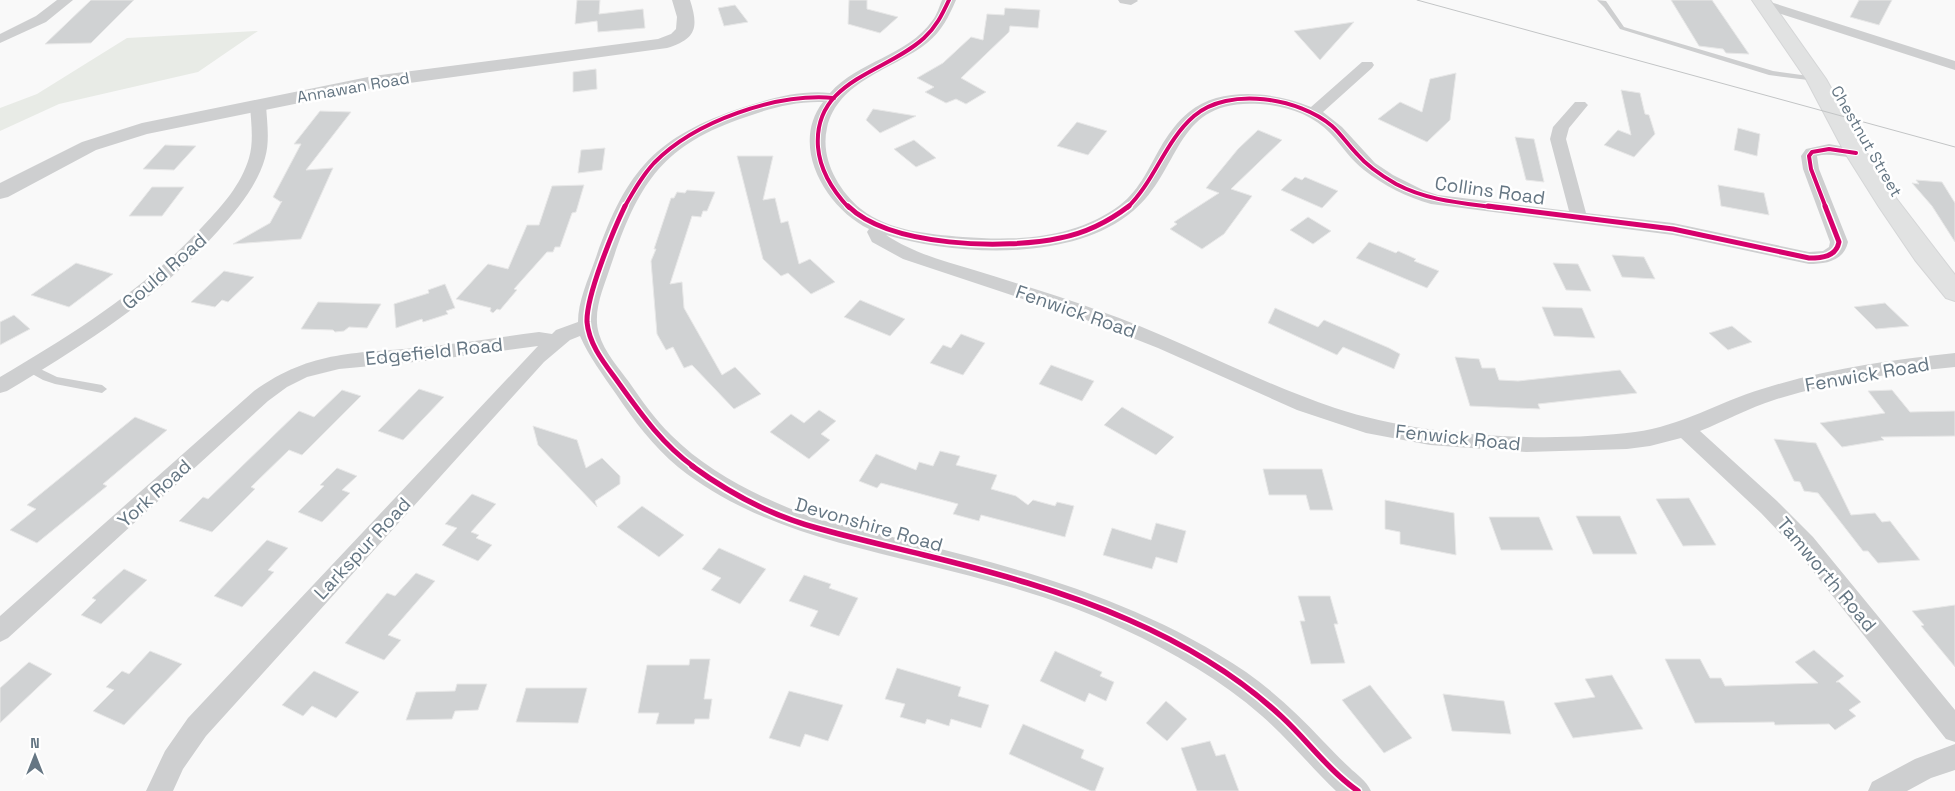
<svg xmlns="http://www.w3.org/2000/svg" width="1955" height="791" viewBox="0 0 1955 791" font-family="'Space Grotesk',sans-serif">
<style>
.green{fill:#e8ebe6}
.building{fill:#d0d2d3;stroke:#e8e8e8}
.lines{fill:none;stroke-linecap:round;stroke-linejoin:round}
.secondary-casing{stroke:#d5d6d7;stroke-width:2}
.service{fill:#cecfd0;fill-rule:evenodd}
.minor{fill:#cecfd0;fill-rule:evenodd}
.tertiary{fill:#cecfd0;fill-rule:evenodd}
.secondary{fill:#e1e2e2;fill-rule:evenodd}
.tram{stroke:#c3c5c6;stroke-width:1}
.cycleway-far2-casing{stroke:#fff;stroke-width:6}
.cycleway-far1-casing{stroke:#fff;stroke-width:8}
.cycleway-casing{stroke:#fff;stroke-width:9}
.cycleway-far2{stroke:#d6006c;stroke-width:4}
.cycleway-far1{stroke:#d6006c;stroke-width:5}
.cycleway{stroke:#d6006c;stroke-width:5.5}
.labels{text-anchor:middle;stroke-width:5;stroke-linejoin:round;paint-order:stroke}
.far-street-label{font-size:16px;fill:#657683;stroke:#fff}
.street-label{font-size:19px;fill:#657683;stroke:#fff}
</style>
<rect width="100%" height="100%" fill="#f9f9f9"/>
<path class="green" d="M258,31L198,72L59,104L0,131V108L37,94L127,38Z"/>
<path class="building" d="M91,0H134L91,43L45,44Z
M577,0H600L599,14L643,9L645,28L598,32L597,21L575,24Z
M849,0H867V9L898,17L880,33L848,24Z
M1671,0H1712L1749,54L1726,53L1723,49L1699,46Z
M1859,0H1892L1879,25L1850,17Z
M735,5L748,22L724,26L718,8Z
M1005,8L1040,10L1038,28L1010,26L1009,32L961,78L986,92L966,104L956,99L946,103L925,92L934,87L917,78L943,63L971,37L983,40L987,14L1004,15Z
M1354,22L1320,60L1294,31Z
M596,69L597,89L573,92V72Z
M1456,73L1450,120L1427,142L1378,119L1400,102L1422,112L1430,79Z
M1621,90L1640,93L1645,114L1649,115L1655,134L1634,157L1604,145L1618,130L1631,135Z
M873,109L916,116L880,133L866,120Z
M320,111L351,112L306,170L333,168L301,239L233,244L270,223L282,201L281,202L273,197L301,144H294Z
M1077,122L1107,131L1088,155L1057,146Z
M1738,128L1760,134L1757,156L1734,150Z
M1258,130L1282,140L1231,189L1252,196L1224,234L1202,249L1170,229L1177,224L1174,222L1219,193L1206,188L1238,149Z
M1515,137L1534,139L1544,182L1526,180Z
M914,140L936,158L916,167L894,149Z
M165,145L196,146L174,170L143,169Z
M605,148L602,170L578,173L581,150Z
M737,156H773L763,200L775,198L781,223L788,221L799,264L810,259L835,282L811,294L788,273L781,276L763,259Z
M1295,177L1302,180L1305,177L1338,191L1322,208L1281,190Z
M1916,180L1942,182L1955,203V242L1932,206L1912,183L1919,184Z
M584,185L576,212L572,213L560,247H555L553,252H547L514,289L517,290L500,310L497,309L493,313L490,311L491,308L456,299L488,264L508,269L527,225H539L552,186Z
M1718,185L1764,193L1769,215L1721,206Z
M152,187H184L162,216H129Z
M687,190L715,192L707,211H703L701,217L692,216L670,284L682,282L684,308L722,375L735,367L761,394L734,409L692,365L684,368L673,347L666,350L657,334L651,261L656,249H654L671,198H674L677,192L685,193Z
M1308,217L1331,231L1313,244L1290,230Z
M1369,242L1396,253L1398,251L1416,259L1414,261L1439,271L1427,288L1356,258Z
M1612,255L1644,257L1655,279L1622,277Z
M76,263L113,274L69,307L31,295Z
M1553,263L1578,264L1591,291L1566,290Z
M224,271L254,277L228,302L222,300L215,307L191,302Z
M445,284L455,308L446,311L448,314L423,322L422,319L396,328L394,304L429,293L428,290Z
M860,300L905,319L890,336L844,317Z
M318,302L381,304L367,328L349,327L344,331L335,332L333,330L301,329Z
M1885,303L1909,326L1876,329L1854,307Z
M1542,307L1582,308L1595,338L1554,336Z
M1275,308L1318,327L1324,320L1389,348L1400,354L1394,369L1343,347L1337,355L1268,323Z
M14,315L30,329L0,345V322Z
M1732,326L1752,342L1728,350L1709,333Z
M961,334L985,343L963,375L930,363L943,345L951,348Z
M1455,357L1479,359L1482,368H1495L1499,380L1518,381L1620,370L1637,393L1538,404L1540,409L1470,406Z
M1051,365L1094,381L1082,401L1039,384Z
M419,389L444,397L403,440L378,431Z
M342,390L361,396L302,455L289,450L251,487L255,489L212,532L179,521L203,497L208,499L299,411L314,417Z
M1892,390L1910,412L1955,411V436L1881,437L1884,440L1842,447L1820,423L1885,413L1868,391Z
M1122,407L1174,437L1156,455L1104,425Z
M819,410L836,421L821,434L830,440L809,459L770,432L791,414L804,423Z
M135,417L167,430L103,484L107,486L37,543L10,530L36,509L27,505Z
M533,426L577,440L586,468L602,458L620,476V484L595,501L597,507L538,445Z
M1774,439L1816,443L1851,515L1875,513L1882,522L1890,521L1920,560L1878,563L1868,551H1863L1818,493L1804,491L1800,482L1794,481Z
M940,451L960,456L956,465L997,475L991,489L1016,496L1028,505L1033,500L1055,506L1057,502L1074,506L1065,537L981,515L979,521L953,514L958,504L881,483L877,488L859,481L876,454L916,470L919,462L933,466Z
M337,468L357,476L342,490L350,493L322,522L298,512L324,486L320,485Z
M1263,469H1322L1333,510H1310L1306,495H1269Z
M472,494L496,504L471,532L479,535L476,538L492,545L478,561L442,545L457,528L445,524Z
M1689,498L1716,545L1683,546L1656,499Z
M1385,500L1454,513L1456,555L1400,544V532L1385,529Z
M642,506L684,535L659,557L617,527Z
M1576,516H1620L1637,554H1593Z
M1489,517H1539L1553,550H1501Z
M1156,523L1186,531L1177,563L1156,557L1152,569L1103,555L1112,528L1151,540Z
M267,540L288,548L268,570L274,572L242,607L214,596Z
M719,548L766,569L740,604L711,590L721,578L702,569Z
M124,569L147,580L101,624L81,615L96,600L92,598Z
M416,573L435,581L388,635L401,640L384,660L345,643L387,593L395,596Z
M804,575L831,584L829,588L858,598L839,636L810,626L818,611L789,601Z
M1298,596H1330L1338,624H1334L1345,663L1311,664L1300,621H1305Z
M1955,605V667L1921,626L1924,625L1912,611Z
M1814,650L1844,676L1836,682H1839L1861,702L1849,710L1856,716L1835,730L1829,724L1775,725L1774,722L1695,723L1665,659H1700L1710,678H1721L1725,686L1818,683L1795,662Z
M150,651L182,664L124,725L93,711L114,690L106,687L122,671L129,674Z
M1055,651L1102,672L1100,676L1114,682L1106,701L1089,693L1085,702L1040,681Z
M690,659H710L704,699H712L709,719H695L694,724H656L659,713H638L647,665H689Z
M29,662L52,674L0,723V688Z
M897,668L961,687L958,696L989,705L981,728L951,719L949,726L927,719L925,724L900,717L905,704L885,699Z
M314,671L359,692L336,718L312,706L303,716L282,705Z
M1612,675L1643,729L1573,738L1554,703L1595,697L1585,679Z
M457,684H487L478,710L455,711L452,719L406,720L416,692L455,691Z
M1370,685L1412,738L1384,753L1342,700Z
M526,688H587L578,723L516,722Z
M789,691L843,705L828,741L805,734L800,747L769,738Z
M1443,694L1504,701L1511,734L1452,731Z
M1166,701L1187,719L1167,741L1146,723Z
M1023,724L1084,750L1081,758L1104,768L1095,791H1091L1009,754Z
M1210,741L1216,756L1225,754L1239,791H1197L1181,748Z"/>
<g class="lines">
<g class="secondary-casing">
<path id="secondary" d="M1752,0H1770L1826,79L1867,153L1896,198L1955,275V301L1946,298L1915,260L1879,207L1845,153L1806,79Z"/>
</g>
<path class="service" d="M1597,0L1606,1L1624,27L1773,71L1816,77L1820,79L1816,81L1769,75L1620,29L1604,7Z
M30,364L57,377L102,385L107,389L102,393L55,384L43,380L27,371L25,368L27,365Z"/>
<path class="minor" d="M57,0H73L46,22L0,43V34L36,16Z
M942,0H956C949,16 942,31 927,43C893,70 838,80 827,128C820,158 838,190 861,209C889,231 928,234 963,237C1018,241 1074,239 1120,205C1140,190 1150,165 1163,143C1170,132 1178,121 1189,112C1221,86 1275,92 1311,107L1362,62H1372L1374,65L1372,68L1323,112L1342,127L1375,163L1393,175L1423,190L1438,195L1569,211L1550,139L1553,127L1575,102H1585L1588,105L1569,128L1566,139L1586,213L1673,223L1809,252L1823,251L1829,247L1830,242L1803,169L1801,156L1806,149L1829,144L1862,150L1864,153L1862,156C1847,160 1832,152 1817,156L1819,169L1848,242C1844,261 1826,264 1809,264L1673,235L1431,204C1407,197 1384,186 1364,170C1351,160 1342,146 1331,134C1312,114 1286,106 1260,104C1173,98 1183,169 1133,211C1073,262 958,256 886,235C913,253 944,261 974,270C1015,283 1057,295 1097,310C1178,338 1254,381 1335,408C1422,437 1545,443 1635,432C1681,426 1719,402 1762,389C1825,369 1890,360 1955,353V367C1894,373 1833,381 1774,400C1749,408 1725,421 1700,431L1777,501L1813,537L1955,710V742L1946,739L1797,551L1761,513L1681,438L1650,446L1627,449L1526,452L1430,445L1366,433L1297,410L1158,348L1092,322L903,259L872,242L867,232L869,229C826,208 789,146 823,102C796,101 771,108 746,117C661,145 638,185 611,265C604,287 592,311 599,334C605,353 618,367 629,382C642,401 655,419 671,435C711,475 765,500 817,519C964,555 1119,585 1246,672C1274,692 1299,715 1322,740C1331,749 1339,758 1349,767C1357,775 1366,780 1371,791H1336C1311,767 1289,740 1262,716C1221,680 1173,652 1123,629C1059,598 988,580 919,563C834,542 748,523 678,467C653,446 634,421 616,394C603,375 589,357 580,336L570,340L544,362L206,736L183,769L173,791H146L165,751L188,718L538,346L425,361L339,369L307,377L287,387L268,401L8,638L0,642V616L254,391C313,349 357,354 425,347C463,343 501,337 539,332L552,334L556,330L578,322C578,301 588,280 595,260C626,171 654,137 744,107C772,98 801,90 830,93C858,61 907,56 932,21C937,15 939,7 942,0Z
M1118,0H1137L1138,1L1131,5L1120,3Z
M1764,0L1955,61V70L1759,7L1757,4L1759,1Z
M258,100L263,102L266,105C267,122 270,141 265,158C257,186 237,210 218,231C158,298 84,345 7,391L0,393V377C73,334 145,289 203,226C222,206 241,185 249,158C254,141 251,122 250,105L253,102Z
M1955,744V770L1931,778L1907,791H1868L1872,782L1915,759Z"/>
<path class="tertiary" d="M672,0H690C699,28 696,39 667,48L373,88L147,134L96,150L8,197L0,199V183L82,142L142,123L373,76L658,39L671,34L676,29L677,17Z"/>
<use href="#secondary" class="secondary"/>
<path class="tram" d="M1417,0L1955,147"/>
<g class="cycleway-far2-casing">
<path id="cycleway-far2" d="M624,208C633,192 642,176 654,163C695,121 776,93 834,98
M849,208C833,191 820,171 818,147C813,80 886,73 924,38C936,27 942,15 949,0
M1127,208C1155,181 1165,141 1194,116C1229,86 1299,98 1332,126C1341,134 1348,145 1357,154C1368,167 1382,176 1396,184C1428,201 1463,203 1499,208
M1826,208L1811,169L1809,156L1812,152L1829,149L1856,153"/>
</g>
<g class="cycleway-far1-casing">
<path id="cycleway-far1" d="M625,206C613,231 586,296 587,322C589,345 605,364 618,382C641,414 662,444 694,467
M848,206C890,247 1005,250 1060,238C1086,233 1108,222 1129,206
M1488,206L1673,229L1809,258C1822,258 1836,257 1839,242L1825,206"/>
</g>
<g class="cycleway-casing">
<path id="cycleway" d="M692,466C729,493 773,516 817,528C852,538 888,546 924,555C993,572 1063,591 1129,620C1184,644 1238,676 1282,717C1308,741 1329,771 1358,791"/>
</g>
<use href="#cycleway-far2" class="cycleway-far2"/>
<use href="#cycleway-far1" class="cycleway-far1"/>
<use href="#cycleway" class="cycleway"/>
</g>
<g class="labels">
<g class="far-street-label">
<text transform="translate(353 87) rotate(-10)" y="6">Annawan Road</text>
<text transform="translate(1867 141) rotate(60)" y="6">Chestnut Street</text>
</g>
<g class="street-label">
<text transform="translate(1490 190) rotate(8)" y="7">Collins Road</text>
<text transform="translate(164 271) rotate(-41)" y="7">Gould Road</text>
<text transform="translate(1076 311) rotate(19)" y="7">Fenwick Road</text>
<text transform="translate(434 351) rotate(-6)" y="7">Edgefield Road</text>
<text transform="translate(1867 374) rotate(-10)" y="7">Fenwick Road</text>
<text transform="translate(1458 437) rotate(6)" y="7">Fenwick Road</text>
<text transform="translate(154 493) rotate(-42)" y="7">York Road</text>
<text transform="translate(869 524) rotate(16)" y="7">Devonshire Road</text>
<text transform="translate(362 548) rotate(-47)" y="7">Larkspur Road</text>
<text transform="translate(1827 574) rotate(50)" y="7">Tamworth Road</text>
</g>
</g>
<g transform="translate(35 756)" stroke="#ffffff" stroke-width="4" paint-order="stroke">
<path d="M0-4L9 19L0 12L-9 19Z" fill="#657683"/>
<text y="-8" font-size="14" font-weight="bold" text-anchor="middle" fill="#657683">N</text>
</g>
</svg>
